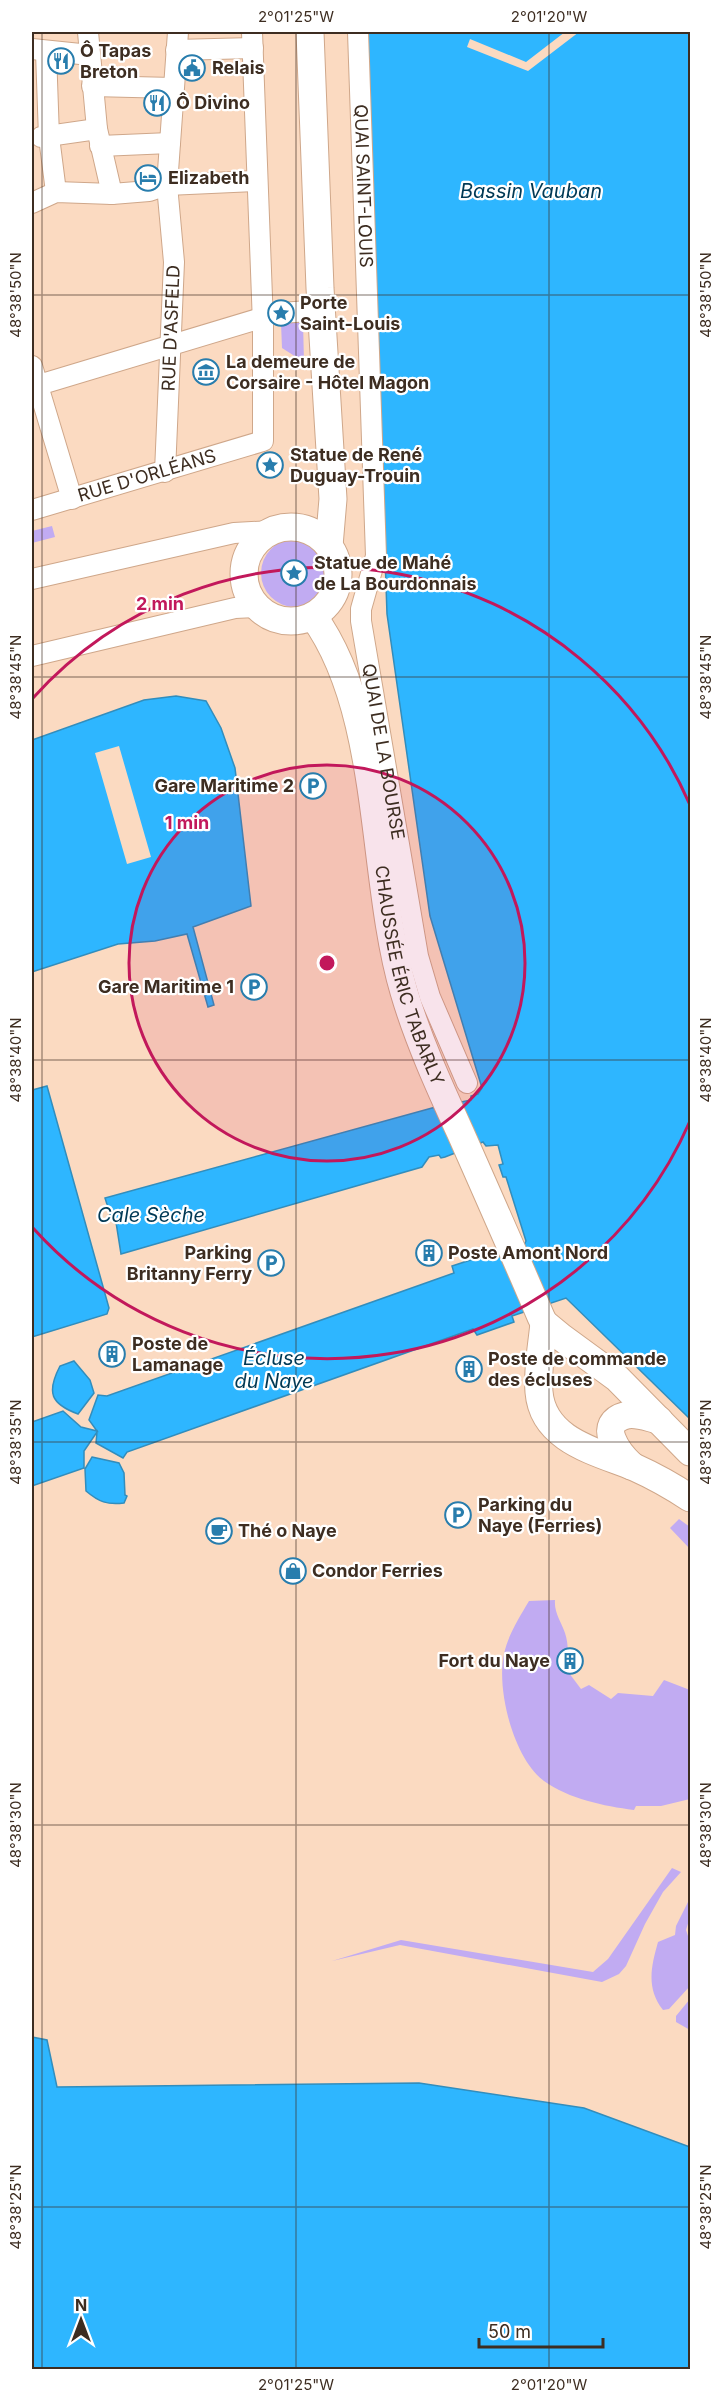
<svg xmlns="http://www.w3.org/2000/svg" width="722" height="2401" viewBox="0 0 722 2401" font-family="Inter,sans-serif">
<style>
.green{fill:#c1abf2}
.water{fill:#2eb6ff;stroke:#328dbc;stroke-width:1.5}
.pier{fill:#fbdac1}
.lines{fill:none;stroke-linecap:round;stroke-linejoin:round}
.street-casing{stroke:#cfa78a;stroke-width:22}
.secondary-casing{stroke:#cfa78a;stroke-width:29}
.street{stroke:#fff;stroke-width:20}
.secondary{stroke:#fff;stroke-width:27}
.ticks{fill:none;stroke:#3d2d21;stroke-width:1.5;stroke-opacity:0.45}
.ring{fill:none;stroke:#c2185b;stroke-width:3}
.labels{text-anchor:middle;stroke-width:4.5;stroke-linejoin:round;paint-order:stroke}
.poi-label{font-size:18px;font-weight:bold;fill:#3d2d21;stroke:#fff;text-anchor:start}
.street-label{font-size:18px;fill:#3d2d21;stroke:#fff}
.water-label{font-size:20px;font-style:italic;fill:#003955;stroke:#fff}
.centre{fill:#c2185b;stroke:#fff;stroke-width:3}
.ring-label{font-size:18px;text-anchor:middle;font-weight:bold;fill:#c2185b;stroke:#fff;stroke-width:4.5;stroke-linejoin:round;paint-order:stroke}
.neatline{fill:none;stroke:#3d2d21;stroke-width:2}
.ticks-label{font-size:15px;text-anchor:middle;fill:#3d2d21}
</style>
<rect width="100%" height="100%" fill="#fbdac1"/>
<path class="green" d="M301,321L303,322L304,362L282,348L281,323Z
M52,526L55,537L32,543V531Z
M261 573a34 34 0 1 1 68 0a34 34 0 1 1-68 0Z
M679,1519L690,1527V1549L670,1528Z
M555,1600C554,1613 561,1621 565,1633C569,1645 568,1657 566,1669L581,1689L589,1685L611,1699L618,1693L653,1696L664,1680L690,1690V1799L661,1806H636L634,1810C604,1806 569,1799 544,1781C514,1759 496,1690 504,1654C508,1635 519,1618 529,1601Z
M672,1868L681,1872L663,1892L645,1924L626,1966L619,1974L602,1982L400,1945L332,1961L401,1940L593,1972L608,1959Z
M690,1898V1917L686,1930L690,1942V1986L669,2009L663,2010C646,1988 651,1967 658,1942L675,1935L676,1926Z
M690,1999V2030L676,2022V2016Z"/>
<path class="water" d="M367,32H690V1419L566,1298L512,1316L514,1322L477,1335L473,1329L127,1452L123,1458L96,1443L97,1432L84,1451V1468L32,1486V1422L63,1411L81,1427L97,1431L89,1420L98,1395L107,1396L454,1273L452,1266L489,1254L492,1259L523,1247L526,1241L506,1177H503L499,1165L503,1164L498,1145L486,1146L483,1142L445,1157L441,1158L439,1155L429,1157L422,1167L121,1254L115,1216L111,1217L105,1198L432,1108L471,1100V1096L478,1094L482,1088L430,916L387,614Z
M176,696L206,701L221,728L235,768L251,906L193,927L214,1005L208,1007L187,934L155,941L118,944L32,972V740L144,700Z
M47,1086L109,1308L107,1314L32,1337V1090Z
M74,1361L90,1380L94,1393L78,1414C51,1404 46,1393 60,1366Z
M92,1457L119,1463L124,1473L125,1495L127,1496L124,1503C107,1505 99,1502 86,1491L85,1469Z
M32,2037L47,2040L57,2087L419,2083L584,2108L690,2147V2369H32Z"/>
<path class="pier" d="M565,32H579L528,71L467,47L470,39L526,62Z
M119,746L151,857L127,864L95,753Z"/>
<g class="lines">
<g class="street-casing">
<g id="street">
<path d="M88,32L97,129L112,194"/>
<path id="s1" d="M358,32L376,556L361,609V621L418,956L430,997L467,1083"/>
<path d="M32,49L90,55"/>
<path d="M176,50L253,48"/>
<path d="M46,52L49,137L56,192"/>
<path d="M92,86L173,88"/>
<path d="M41,137L97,129"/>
<path d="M100,146L170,143"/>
<path d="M32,203L56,192L112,194L149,191L167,185L255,181"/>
<path d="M281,313L323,310"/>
<path d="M32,366L72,499"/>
<path d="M32,387L268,316"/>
<path id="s2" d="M165,472L174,262L167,185L178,32"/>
<path id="s3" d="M32,510L263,441V324L252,32"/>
<path d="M32,579L234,533L272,531"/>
<path d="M32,656L235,608L257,607"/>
</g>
</g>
<g class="secondary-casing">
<g id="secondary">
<path d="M310,32L320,288L333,499L329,546"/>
<circle cx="291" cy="574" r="47"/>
<path id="s4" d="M313,616C384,713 370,877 404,992C418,1040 440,1088 461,1134C488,1195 515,1256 541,1317L544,1323L561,1337L617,1378L690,1452"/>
<path d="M544,1323C542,1345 537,1369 539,1392C543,1441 598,1452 634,1467C654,1476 672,1486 690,1498"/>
<path d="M632,1466C619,1454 594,1423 627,1415C637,1413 649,1418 659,1420"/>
</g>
</g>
<use href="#street" class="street"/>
<use href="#secondary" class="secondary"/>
</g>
<path class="ticks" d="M42,32V2370M296,32V2370M549,32V2370M32,295H690M32,677H690M32,1060H690M32,1442H690M32,1825H690M32,2207H690"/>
<circle cx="327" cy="963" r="198" fill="#c2185b" fill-opacity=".12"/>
<g class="ring">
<circle cx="327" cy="963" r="198"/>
<path d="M690 1121A396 396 0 0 1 33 1228M33 698A396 396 0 0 1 690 805"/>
</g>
<defs>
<g id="restaurant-ring" transform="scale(1.35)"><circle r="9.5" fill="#fff" stroke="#287dad" stroke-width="1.5"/><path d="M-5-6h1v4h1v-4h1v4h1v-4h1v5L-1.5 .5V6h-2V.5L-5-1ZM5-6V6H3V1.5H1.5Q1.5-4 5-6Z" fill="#287dad"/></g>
<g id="civic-ring" transform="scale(1.35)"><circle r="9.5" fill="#fff" stroke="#287dad" stroke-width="1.5"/><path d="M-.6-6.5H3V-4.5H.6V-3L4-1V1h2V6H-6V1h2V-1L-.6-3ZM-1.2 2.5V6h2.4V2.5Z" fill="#287dad"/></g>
<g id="hotel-ring" transform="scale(1.35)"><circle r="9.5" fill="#fff" stroke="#287dad" stroke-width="1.5"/><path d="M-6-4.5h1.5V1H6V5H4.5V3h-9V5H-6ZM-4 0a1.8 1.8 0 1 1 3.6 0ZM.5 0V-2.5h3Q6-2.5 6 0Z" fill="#287dad"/></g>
<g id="sight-ring" transform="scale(1.35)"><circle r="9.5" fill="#fff" stroke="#287dad" stroke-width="1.5"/><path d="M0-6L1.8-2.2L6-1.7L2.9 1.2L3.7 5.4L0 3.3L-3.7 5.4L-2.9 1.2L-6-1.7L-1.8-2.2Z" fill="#287dad"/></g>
<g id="museum-ring" transform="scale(1.35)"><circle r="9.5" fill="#fff" stroke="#287dad" stroke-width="1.5"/><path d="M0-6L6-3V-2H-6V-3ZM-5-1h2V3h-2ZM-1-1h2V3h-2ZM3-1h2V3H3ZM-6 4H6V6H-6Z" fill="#287dad"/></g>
<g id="parking-ring" transform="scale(1.35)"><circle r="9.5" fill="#fff" stroke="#287dad" stroke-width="1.5"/><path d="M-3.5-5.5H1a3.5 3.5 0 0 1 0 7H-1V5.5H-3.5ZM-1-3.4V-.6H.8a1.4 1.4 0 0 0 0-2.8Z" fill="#287dad"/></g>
<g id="building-ring" transform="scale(1.35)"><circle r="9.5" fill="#fff" stroke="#287dad" stroke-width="1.5"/><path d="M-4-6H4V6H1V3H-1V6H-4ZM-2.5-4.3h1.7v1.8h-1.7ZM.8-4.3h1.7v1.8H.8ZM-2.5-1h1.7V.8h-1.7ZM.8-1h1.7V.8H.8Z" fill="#287dad"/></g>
<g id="cafe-ring" transform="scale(1.35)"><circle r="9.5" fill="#fff" stroke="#287dad" stroke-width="1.5"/><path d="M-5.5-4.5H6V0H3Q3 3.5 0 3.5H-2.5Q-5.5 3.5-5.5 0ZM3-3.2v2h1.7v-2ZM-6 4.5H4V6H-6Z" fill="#287dad"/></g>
<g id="shop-ring" transform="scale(1.35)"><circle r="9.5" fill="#fff" stroke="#287dad" stroke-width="1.5"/><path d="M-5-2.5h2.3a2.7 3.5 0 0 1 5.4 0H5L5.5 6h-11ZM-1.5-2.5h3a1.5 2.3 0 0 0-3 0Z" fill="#287dad"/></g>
</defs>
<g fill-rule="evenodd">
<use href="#restaurant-ring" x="61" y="61"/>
<use href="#civic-ring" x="192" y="68"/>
<use href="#restaurant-ring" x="157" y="103"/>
<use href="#hotel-ring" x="148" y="178"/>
<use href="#sight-ring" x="281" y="313"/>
<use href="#museum-ring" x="206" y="372"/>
<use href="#sight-ring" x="270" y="465"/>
<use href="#sight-ring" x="294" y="573"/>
<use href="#parking-ring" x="313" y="786"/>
<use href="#parking-ring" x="254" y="987"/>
<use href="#building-ring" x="429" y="1253"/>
<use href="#parking-ring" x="271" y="1263"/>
<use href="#building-ring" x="112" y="1354"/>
<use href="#building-ring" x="469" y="1369"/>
<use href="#parking-ring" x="458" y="1515"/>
<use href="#cafe-ring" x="219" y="1531"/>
<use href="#shop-ring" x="293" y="1571"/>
<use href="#building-ring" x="570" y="1661"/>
</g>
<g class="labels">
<g class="poi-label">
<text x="80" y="57">Ô Tapas<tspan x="80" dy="21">Breton</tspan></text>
<text x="212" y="74">Relais</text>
<text x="176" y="109">Ô Divino</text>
<text x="168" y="184">Elizabeth</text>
<text x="300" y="309">Porte<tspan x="300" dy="21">Saint-Louis</tspan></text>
<text x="226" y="368">La demeure de<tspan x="226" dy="21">Corsaire - Hôtel Magon</tspan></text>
<text x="290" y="461">Statue de René<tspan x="290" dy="21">Duguay-Trouin</tspan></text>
<text x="314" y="569">Statue de Mahé<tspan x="314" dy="21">de La Bourdonnais</tspan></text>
<text x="294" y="792" text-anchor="end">Gare Maritime 2</text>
<text x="234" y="993" text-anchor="end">Gare Maritime 1</text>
<text x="252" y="1259" text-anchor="end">Parking<tspan x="252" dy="21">Britanny Ferry</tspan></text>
<text x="448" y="1259">Poste Amont Nord</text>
<text x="132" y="1350">Poste de<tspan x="132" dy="21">Lamanage</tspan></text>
<text x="488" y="1365">Poste de commande<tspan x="488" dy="21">des écluses</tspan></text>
<text x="478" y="1511">Parking du<tspan x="478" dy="21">Naye (Ferries)</tspan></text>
<text x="238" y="1537">Thé o Naye</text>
<text x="312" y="1577">Condor Ferries</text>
<text x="550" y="1667" text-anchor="end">Fort du Naye</text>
</g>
<g class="street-label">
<text dy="6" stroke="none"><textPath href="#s1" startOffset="154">QUAI SAINT-LOUIS</textPath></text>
<text dy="6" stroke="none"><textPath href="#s2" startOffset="144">RUE D'ASFELD</textPath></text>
<text dy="6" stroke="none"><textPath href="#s3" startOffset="120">RUE D'ORLÉANS</textPath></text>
<text dy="6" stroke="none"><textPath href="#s1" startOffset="724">QUAI DE LA BOURSE</textPath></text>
<text dy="6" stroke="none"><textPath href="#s4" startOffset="375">CHAUSSÉE ÉRIC TABARLY</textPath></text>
</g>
<g class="water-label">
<text x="531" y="198">Bassin Vauban</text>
<text x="151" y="1222">Cale Sèche</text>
<text x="274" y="1365">Écluse<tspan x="274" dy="23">du Naye</tspan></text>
</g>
</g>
<circle cx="327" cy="963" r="9" class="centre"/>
<g class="ring-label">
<text x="160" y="610">2 min</text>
<text x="187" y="829">1 min</text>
</g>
<rect width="722" height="2401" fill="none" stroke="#ffffff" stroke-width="66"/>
<g transform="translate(81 2320)" stroke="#ffffff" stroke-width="4.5" paint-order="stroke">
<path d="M0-4.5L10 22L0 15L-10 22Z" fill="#3d2d21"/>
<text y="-9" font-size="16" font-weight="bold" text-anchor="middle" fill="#3d2d21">N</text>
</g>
<path d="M479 2338v9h124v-9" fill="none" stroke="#3d2d21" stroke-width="3"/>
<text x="488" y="2338" font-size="18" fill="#3d2d21" stroke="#ffffff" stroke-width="4.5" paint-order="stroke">50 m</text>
<rect x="33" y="33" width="656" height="2335" class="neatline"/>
<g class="ticks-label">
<text x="296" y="22">2°01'25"W</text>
<text x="549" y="22">2°01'20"W</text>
<text transform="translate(16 295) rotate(-90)" y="5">48°38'50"N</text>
<text transform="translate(706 295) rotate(-90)" y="5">48°38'50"N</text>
<text transform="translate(16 677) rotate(-90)" y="5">48°38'45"N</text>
<text transform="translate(706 677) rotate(-90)" y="5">48°38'45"N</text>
<text transform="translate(16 1060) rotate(-90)" y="5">48°38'40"N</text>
<text transform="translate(706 1060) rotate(-90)" y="5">48°38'40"N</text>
<text transform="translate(16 1442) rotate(-90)" y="5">48°38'35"N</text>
<text transform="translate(706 1442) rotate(-90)" y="5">48°38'35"N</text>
<text transform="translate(16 1825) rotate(-90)" y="5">48°38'30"N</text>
<text transform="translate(706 1825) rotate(-90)" y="5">48°38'30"N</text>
<text transform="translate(16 2207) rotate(-90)" y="5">48°38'25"N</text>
<text transform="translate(706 2207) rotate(-90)" y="5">48°38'25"N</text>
<text x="296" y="2390">2°01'25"W</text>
<text x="549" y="2390">2°01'20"W</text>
</g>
</svg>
